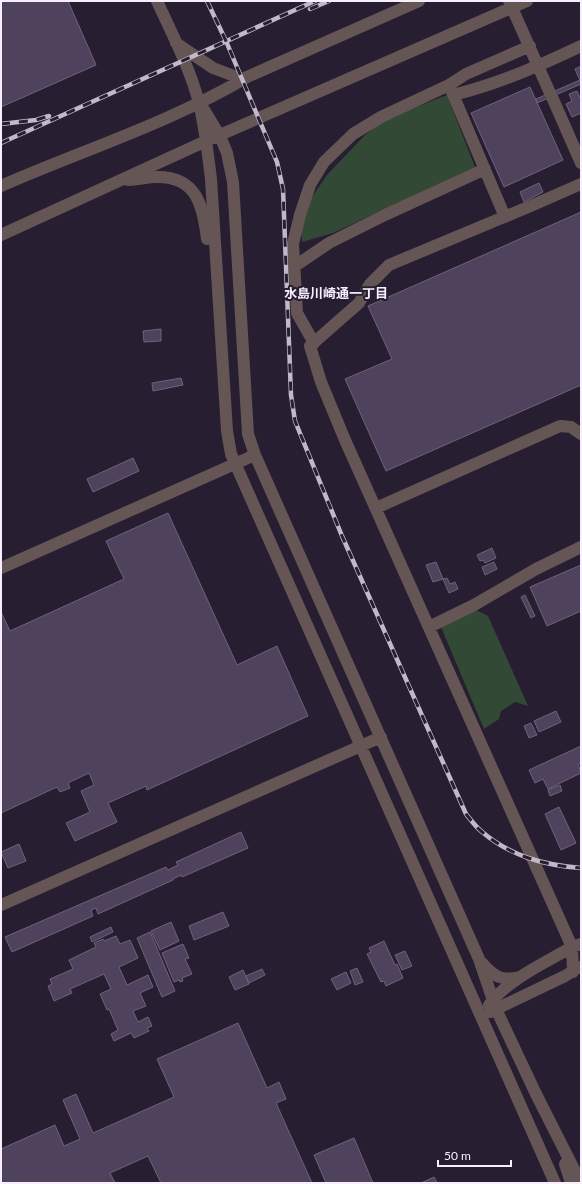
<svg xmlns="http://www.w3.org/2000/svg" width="582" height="1184" viewBox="0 0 582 1184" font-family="Lato,'Noto Sans JP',sans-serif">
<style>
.green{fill:#324935}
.building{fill:#4e425c;stroke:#6f637b}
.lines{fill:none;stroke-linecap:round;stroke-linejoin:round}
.minor{stroke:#655554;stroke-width:12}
.rail-casing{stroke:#c1b9c9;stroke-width:4.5}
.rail{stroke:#281e32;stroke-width:3;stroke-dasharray:9;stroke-linecap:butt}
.labels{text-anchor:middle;stroke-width:4;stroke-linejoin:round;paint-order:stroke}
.neighbourhood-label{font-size:13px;font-weight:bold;fill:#f6effd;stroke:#281e32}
</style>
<rect width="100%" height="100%" fill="#281e32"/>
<path class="green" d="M447,95L475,167L333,233L302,242L301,222L312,197L327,175L364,136L385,119Z
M476,610L488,616L528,706L515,702L501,711L499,719L484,729L441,627Z"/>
<path class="building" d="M1,1H68L96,65L1,107Z
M581,66V83L575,69Z
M580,80L581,84L537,103L536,99Z
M530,87L563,160L504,187L471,113Z
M577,91L581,100V113L572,117L566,104L572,101L569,94Z
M539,183L543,192L524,202L520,192Z
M581,212V385L386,471L345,379L392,359L368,306Z
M161,329V341L144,342L143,331Z
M181,378L183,385L153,391L152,383Z
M133,458L139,471L93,492L87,479Z
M168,513L237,665L277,646L308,716L147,790L146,786L108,803L117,822L75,841L66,823L90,812L81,791L94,785L89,773L68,783L70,788L60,792L57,787L1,813V612L10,631L124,579L106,541Z
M492,548L496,558L485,563L483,560L480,561L477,555Z
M436,562L443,579L433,582L426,565Z
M494,562L497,569L485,575L482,567Z
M581,565V611L547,626L530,587Z
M447,578L450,584L455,582L458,589L449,593L443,579Z
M525,595L535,616L531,618L521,597Z
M556,711L561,722L539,732L534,721Z
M531,723L537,735L529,738L524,726Z
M581,746V763L578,764L581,773L548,789L543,779L535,783L529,770Z
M560,785L562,791L550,796L548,790Z
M559,807L576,843L561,850L545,814Z
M241,832L248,848L182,877L181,875L173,879V880L98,914L96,908L91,910L93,916L12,952L5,937L166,867L168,870L178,865L176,862Z
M19,844L26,861L8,868L1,852Z
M223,912L229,926L194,940L189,926Z
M171,922L179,941L160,950L151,931Z
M111,927L113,932L92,942L90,937Z
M150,932L175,991L162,997L137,938Z
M116,936L120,944L130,940L138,958L119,967L127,985L148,975L153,987L140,993L146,1006L133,1011L138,1022L148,1017L152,1026L147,1028L149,1031L134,1038L131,1033L114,1041L111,1034L118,1030L109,1009L107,1010L100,994L111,989L104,974L70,989L72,993L54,1001L48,986L52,984L50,979L73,969L69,960L96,947L94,943L103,939L104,941Z
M384,941L395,965L397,964L403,978L386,986L384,981L381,982L367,954L371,952L369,948Z
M183,944L189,958L185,959L192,974L182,978L183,981L180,982L179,980L174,982L162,953Z
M405,951L412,966L402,970L395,955Z
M357,968L363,982L355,985L350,971Z
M262,969L265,975L249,983L246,976Z
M243,970L249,984L235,990L229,977Z
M346,972L351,983L337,990L331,979Z
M238,1023L267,1088L279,1082L286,1099L276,1103L312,1183H161L148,1156L110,1173L115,1183H1V1149L55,1125L64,1146L80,1139L63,1100L76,1094L93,1133L174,1097L157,1059Z
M354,1138L373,1183H326L314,1155Z
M434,1177L437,1183H421Z"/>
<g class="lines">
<path class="minor" d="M157,1C172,34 190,68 199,103C205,128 208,154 211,179L227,431L231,454L555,1183
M509,1L550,93
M176,43L213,68L242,79
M449,85L505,217
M453,95C498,84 539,66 581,46
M552,97L581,163
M203,108L220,136L227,153L233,182L248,434L255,455L479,959L496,1009L536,1094L581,1183
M128,180C138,180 147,177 156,177C197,176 203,206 207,239
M1,186C83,150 170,123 247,77L419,1
M1,235L206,141L527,1
M295,266L329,243L385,215L485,169
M314,343L297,313L293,244L300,215L310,185L324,162L353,134L381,117L449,85L466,74L530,46
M376,508L560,426L571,427L581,434
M1,568L255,455
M429,627L474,605L536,569L581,547
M1,905L381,737
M482,963C494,977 501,981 520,977
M573,972L572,947L345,440L321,382L310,346L359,303L370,284L389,265L533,205L581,184
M489,1005C508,979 545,963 572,947L581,944
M490,1012L565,976L579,967
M565,1164L571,1183"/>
<g class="rail-casing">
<path id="rail" d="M207,1L226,41L277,162L283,189L291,395L295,421L342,536L466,814C471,820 475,826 481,831C510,856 543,865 581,868
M310,9L329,1
M1,124L36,120L49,116
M1,143L315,1"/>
</g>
<use href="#rail" class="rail"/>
</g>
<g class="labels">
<g class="neighbourhood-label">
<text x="336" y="298">水島川崎通一丁目</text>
</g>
</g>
<rect width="582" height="1184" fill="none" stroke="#f6effd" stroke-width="4"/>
<path d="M438 1160v6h73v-6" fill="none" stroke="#f6effd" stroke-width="2"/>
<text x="444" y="1160" font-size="12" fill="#f6effd" stroke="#281e32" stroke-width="3" paint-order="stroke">50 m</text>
</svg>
